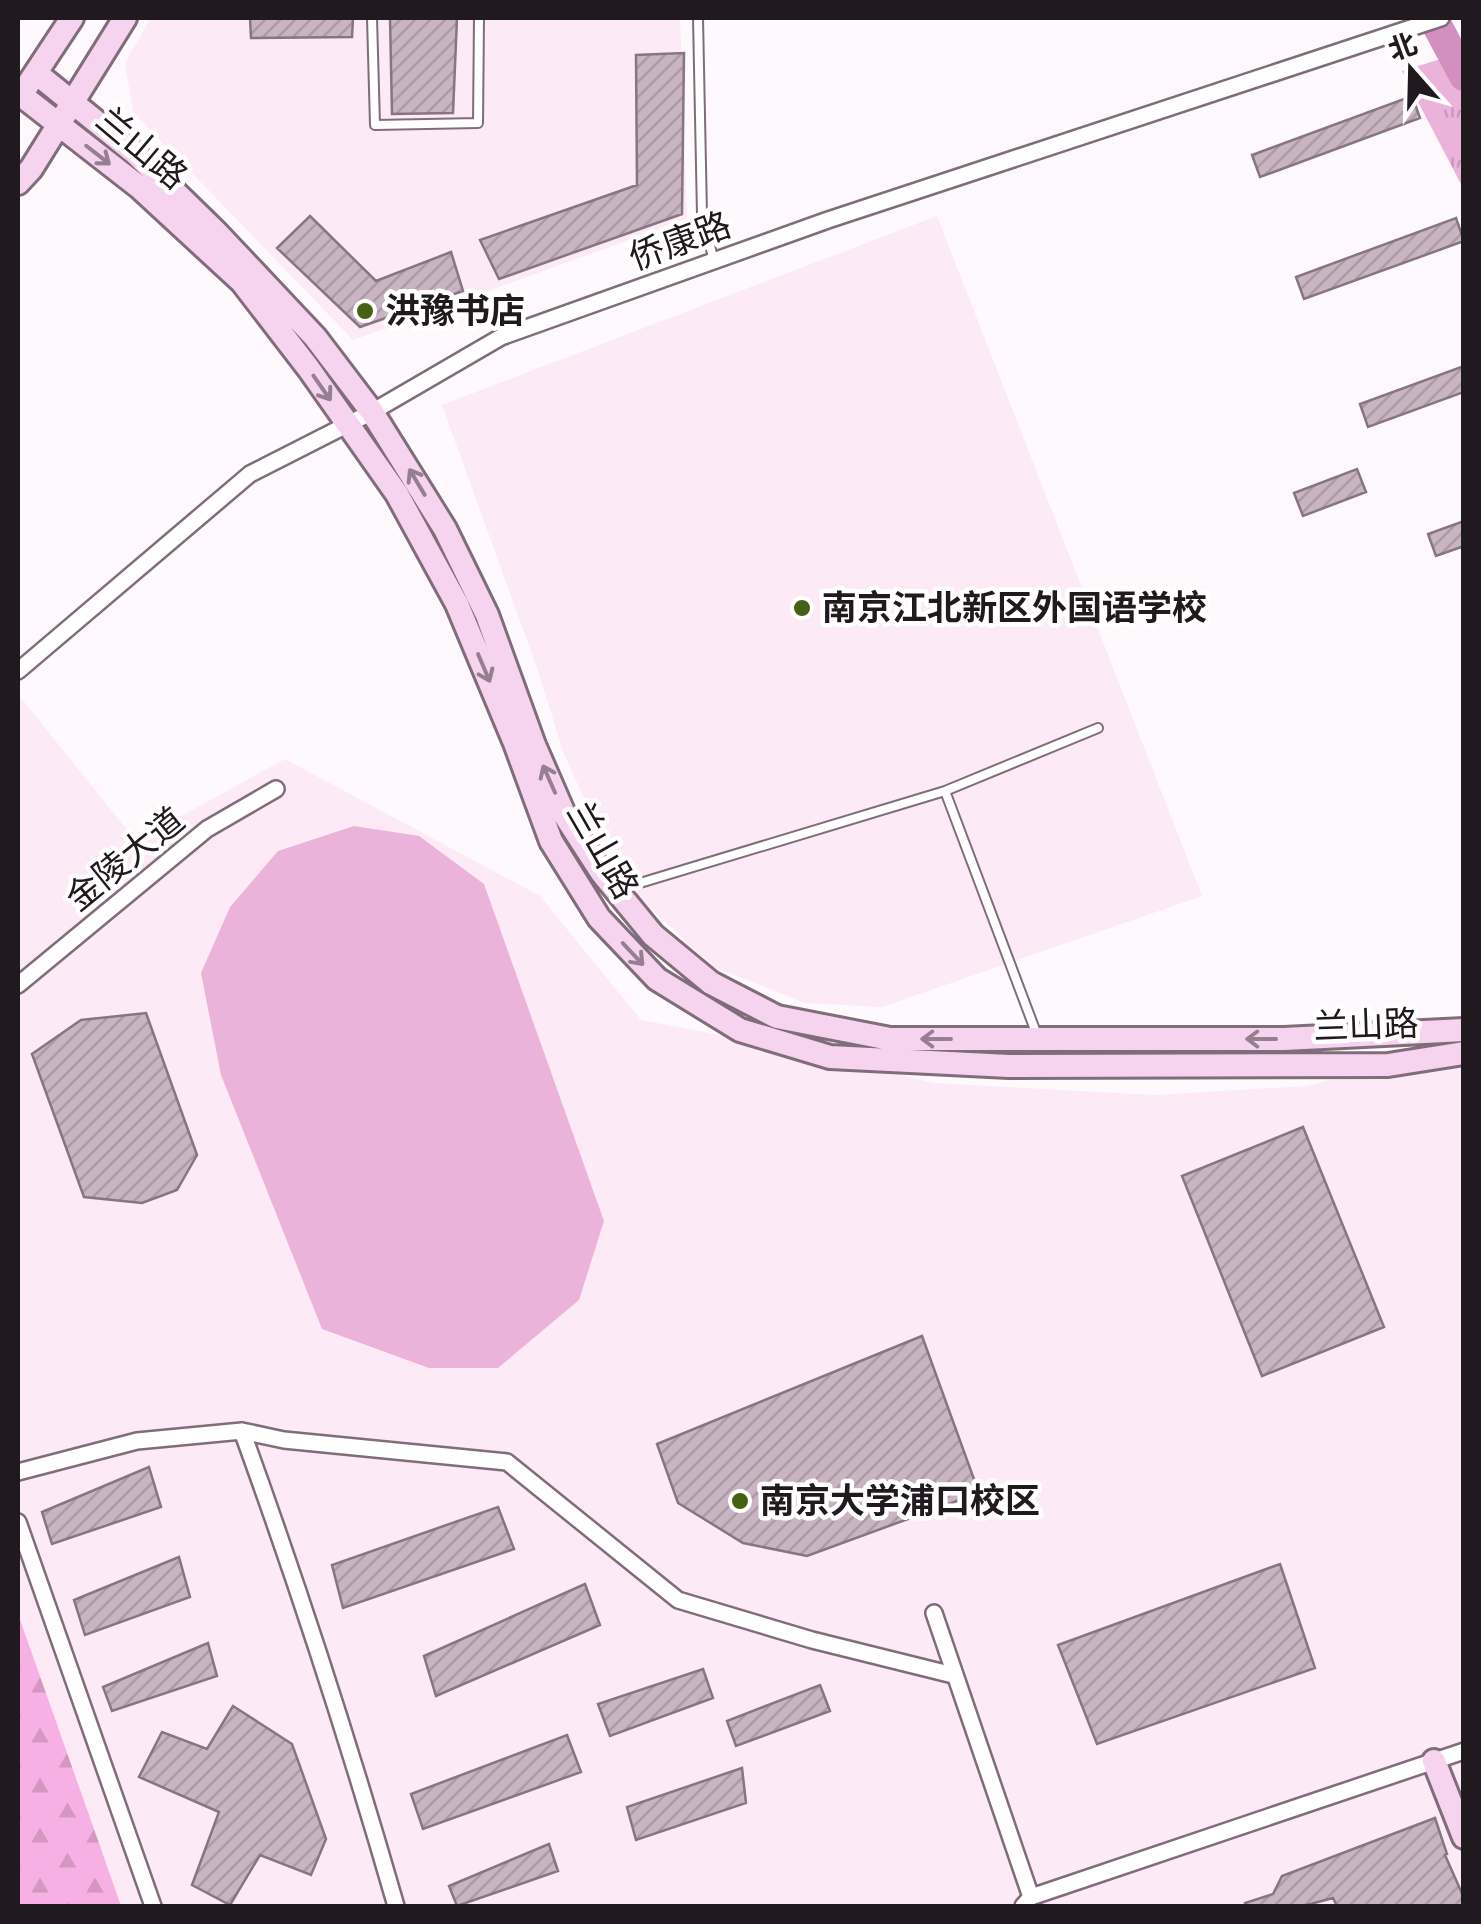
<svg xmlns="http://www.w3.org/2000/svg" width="1481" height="1924" viewBox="0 0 1481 1924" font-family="'Public Sans','Noto Sans SC',sans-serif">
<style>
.built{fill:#fceaf6}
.grass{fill:url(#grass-tufts)}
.forest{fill:url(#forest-firs)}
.park{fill:#ebb3da}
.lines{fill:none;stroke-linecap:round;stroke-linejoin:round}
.river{stroke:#d38fc0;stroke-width:30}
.building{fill:url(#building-hatch);stroke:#887582;stroke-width:2.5}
.lane-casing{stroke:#806d7a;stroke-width:12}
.street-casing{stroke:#806d7a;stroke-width:20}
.secondary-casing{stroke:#806d7a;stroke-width:28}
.lane{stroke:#fff;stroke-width:8}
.street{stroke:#fff;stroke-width:15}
.secondary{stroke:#f6d3ee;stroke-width:22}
.oneway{stroke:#967f90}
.poi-dot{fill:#466113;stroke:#fff;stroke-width:4}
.labels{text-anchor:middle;stroke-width:9;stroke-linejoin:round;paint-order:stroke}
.street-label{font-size:35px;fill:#20191e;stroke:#fff}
.poi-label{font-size:35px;font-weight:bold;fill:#20191e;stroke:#fff;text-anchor:start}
</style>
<defs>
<pattern id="grass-tufts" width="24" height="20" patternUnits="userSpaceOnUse" patternTransform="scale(2.5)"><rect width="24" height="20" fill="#ebb3da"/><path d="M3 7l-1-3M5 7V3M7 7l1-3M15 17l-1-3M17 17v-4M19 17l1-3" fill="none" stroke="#c999bb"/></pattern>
<pattern id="forest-firs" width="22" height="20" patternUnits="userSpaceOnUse" patternTransform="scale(2.5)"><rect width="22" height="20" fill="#f7b0e3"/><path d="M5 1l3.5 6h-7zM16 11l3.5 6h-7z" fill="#d397c2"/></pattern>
<pattern id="building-hatch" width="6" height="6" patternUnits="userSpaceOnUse" patternTransform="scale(2.5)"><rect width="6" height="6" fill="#c9b4c2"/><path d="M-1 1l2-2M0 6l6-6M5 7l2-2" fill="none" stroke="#ac9aa6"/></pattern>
</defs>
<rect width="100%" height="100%" fill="#fdf9fc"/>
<path class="built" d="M151,18H680L687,219L353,340L133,112L125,63Z
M937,216L1202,896L882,1007L805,1003L714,967L622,882L564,754L537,668L442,405Z
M18,694L136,841L285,759L540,896L641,1020L809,1052L934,1083L1154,1095L1307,1086L1447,1049H1463V1906H18Z"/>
<path class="grass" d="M1463,52H1464L1463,188L1402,71Z"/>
<path class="forest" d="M18,1614L107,1866L121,1906H18Z"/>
<path class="park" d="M354,826L419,836L484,884L604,1221L579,1300L498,1368H429L322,1329L221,1075L201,973L230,907L278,851Z"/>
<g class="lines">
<path class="river" d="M1433,18L1464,76"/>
</g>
<path class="building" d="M250,18H353L352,37L251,38Z
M390,18H457L453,113L392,114Z
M684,53L682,214L499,279L480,240L637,185L636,55Z
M1412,96L1420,118L1260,177L1252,155Z
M310,216L376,281L451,252L463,291L360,327L277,248Z
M1456,218L1464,241L1304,299L1296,277Z
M1464,366V392L1368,427L1360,404Z
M1357,469L1366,492L1303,516L1294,493Z
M1464,521V546L1436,556L1428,534Z
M146,1013L197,1155L177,1190L142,1203L84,1197L32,1054L81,1020Z
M1303,1127L1384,1327L1262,1376L1182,1176Z
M922,1336L979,1493L807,1556L743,1543L678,1503L657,1444Z
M149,1467L161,1507L52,1544L42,1512Z
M498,1507L514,1549L343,1608L332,1565Z
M179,1557L190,1597L85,1635L74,1600Z
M1280,1564L1315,1668L1097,1744L1058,1645Z
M585,1584L600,1625L436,1696L424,1656Z
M208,1643L217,1676L112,1711L103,1687Z
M703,1669L713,1698L610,1736L598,1704Z
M820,1685L830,1711L736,1746L727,1721Z
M233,1706L292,1744L326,1839L311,1875L260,1855L230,1905L192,1885L219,1812L139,1777L162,1732L207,1749Z
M567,1735L581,1772L423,1829L411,1794Z
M742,1768L746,1803L636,1840L627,1807Z
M1435,1818L1447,1854L1445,1855L1464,1898V1906H1337L1333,1898L1303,1906H1246L1245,1903L1273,1894L1282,1876Z
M549,1844L558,1871L457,1906L449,1886Z"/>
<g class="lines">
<g class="lane-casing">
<path id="lane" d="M372,18L375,125L478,123L479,18
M698,18L702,215L714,261
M945,791L1037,1035
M640,883L945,791L1098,728"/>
</g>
<g class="street-casing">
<path id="street" d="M18,671L250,474L372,412L501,337L828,220L1441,18
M18,985L207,829L276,789
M242,1431C299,1588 350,1746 396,1906
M18,1472L137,1441L242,1431L284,1440L507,1462L678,1600L812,1640L953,1675
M18,1522L153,1906
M934,1613L1031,1897
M1023,1906L1031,1897L1464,1751"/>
</g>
<g class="secondary-casing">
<path id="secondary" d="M36,73L135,153L216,232L315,337L372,412L445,529L487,615L534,745L564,814L602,873L653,935L711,983L777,1017L890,1039H1284L1464,1030
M27,86L72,18
M21,95L139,187L242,282L309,369L397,494L457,604L515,743L551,841L599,918L657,979L740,1030L830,1057L1009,1066L1388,1065L1464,1053
M18,183L31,169L125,18
M1434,1761L1464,1837"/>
</g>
<use href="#lane" class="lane"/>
<use href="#street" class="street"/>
<use href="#secondary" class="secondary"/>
</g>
<defs><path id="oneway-shaft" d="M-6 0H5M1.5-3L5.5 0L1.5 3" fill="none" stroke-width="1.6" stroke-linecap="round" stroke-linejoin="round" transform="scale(2.5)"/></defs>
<g class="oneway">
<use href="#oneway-shaft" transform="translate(98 155) rotate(38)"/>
<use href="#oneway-shaft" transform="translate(322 388) rotate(55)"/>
<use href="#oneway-shaft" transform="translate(417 482) rotate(-121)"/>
<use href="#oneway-shaft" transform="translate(484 668) rotate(67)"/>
<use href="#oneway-shaft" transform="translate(549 779) rotate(-114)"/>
<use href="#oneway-shaft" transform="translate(633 954) rotate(47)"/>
<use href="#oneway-shaft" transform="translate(936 1039) rotate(180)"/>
<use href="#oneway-shaft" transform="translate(1261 1039) rotate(180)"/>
</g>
<g class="poi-dot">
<circle cx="365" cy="311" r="10"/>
<circle cx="802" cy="608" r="10"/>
<circle cx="740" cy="1501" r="10"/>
</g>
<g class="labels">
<g class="street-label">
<text transform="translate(142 148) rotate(40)" y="12">兰山路</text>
<text transform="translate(680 241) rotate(-20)" y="12">侨康路</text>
<text transform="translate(603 850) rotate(60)" y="12">兰山路</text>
<text transform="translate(125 859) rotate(-39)" y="12">金陵大道</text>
<text transform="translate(1366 1025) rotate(-2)" y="12">兰山路</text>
</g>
<g class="poi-label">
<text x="385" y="323">洪豫书店</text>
<text x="822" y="620">南京江北新区外国语学校</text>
<text x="760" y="1513">南京大学浦口校区</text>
</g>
</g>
<rect width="1481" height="1924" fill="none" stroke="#20191e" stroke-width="40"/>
<g transform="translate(1411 70) rotate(340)" stroke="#ffffff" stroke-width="8" paint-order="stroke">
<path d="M0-8L18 38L0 25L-18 38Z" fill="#20191e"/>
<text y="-15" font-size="28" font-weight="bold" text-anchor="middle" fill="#20191e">北</text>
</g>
</svg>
